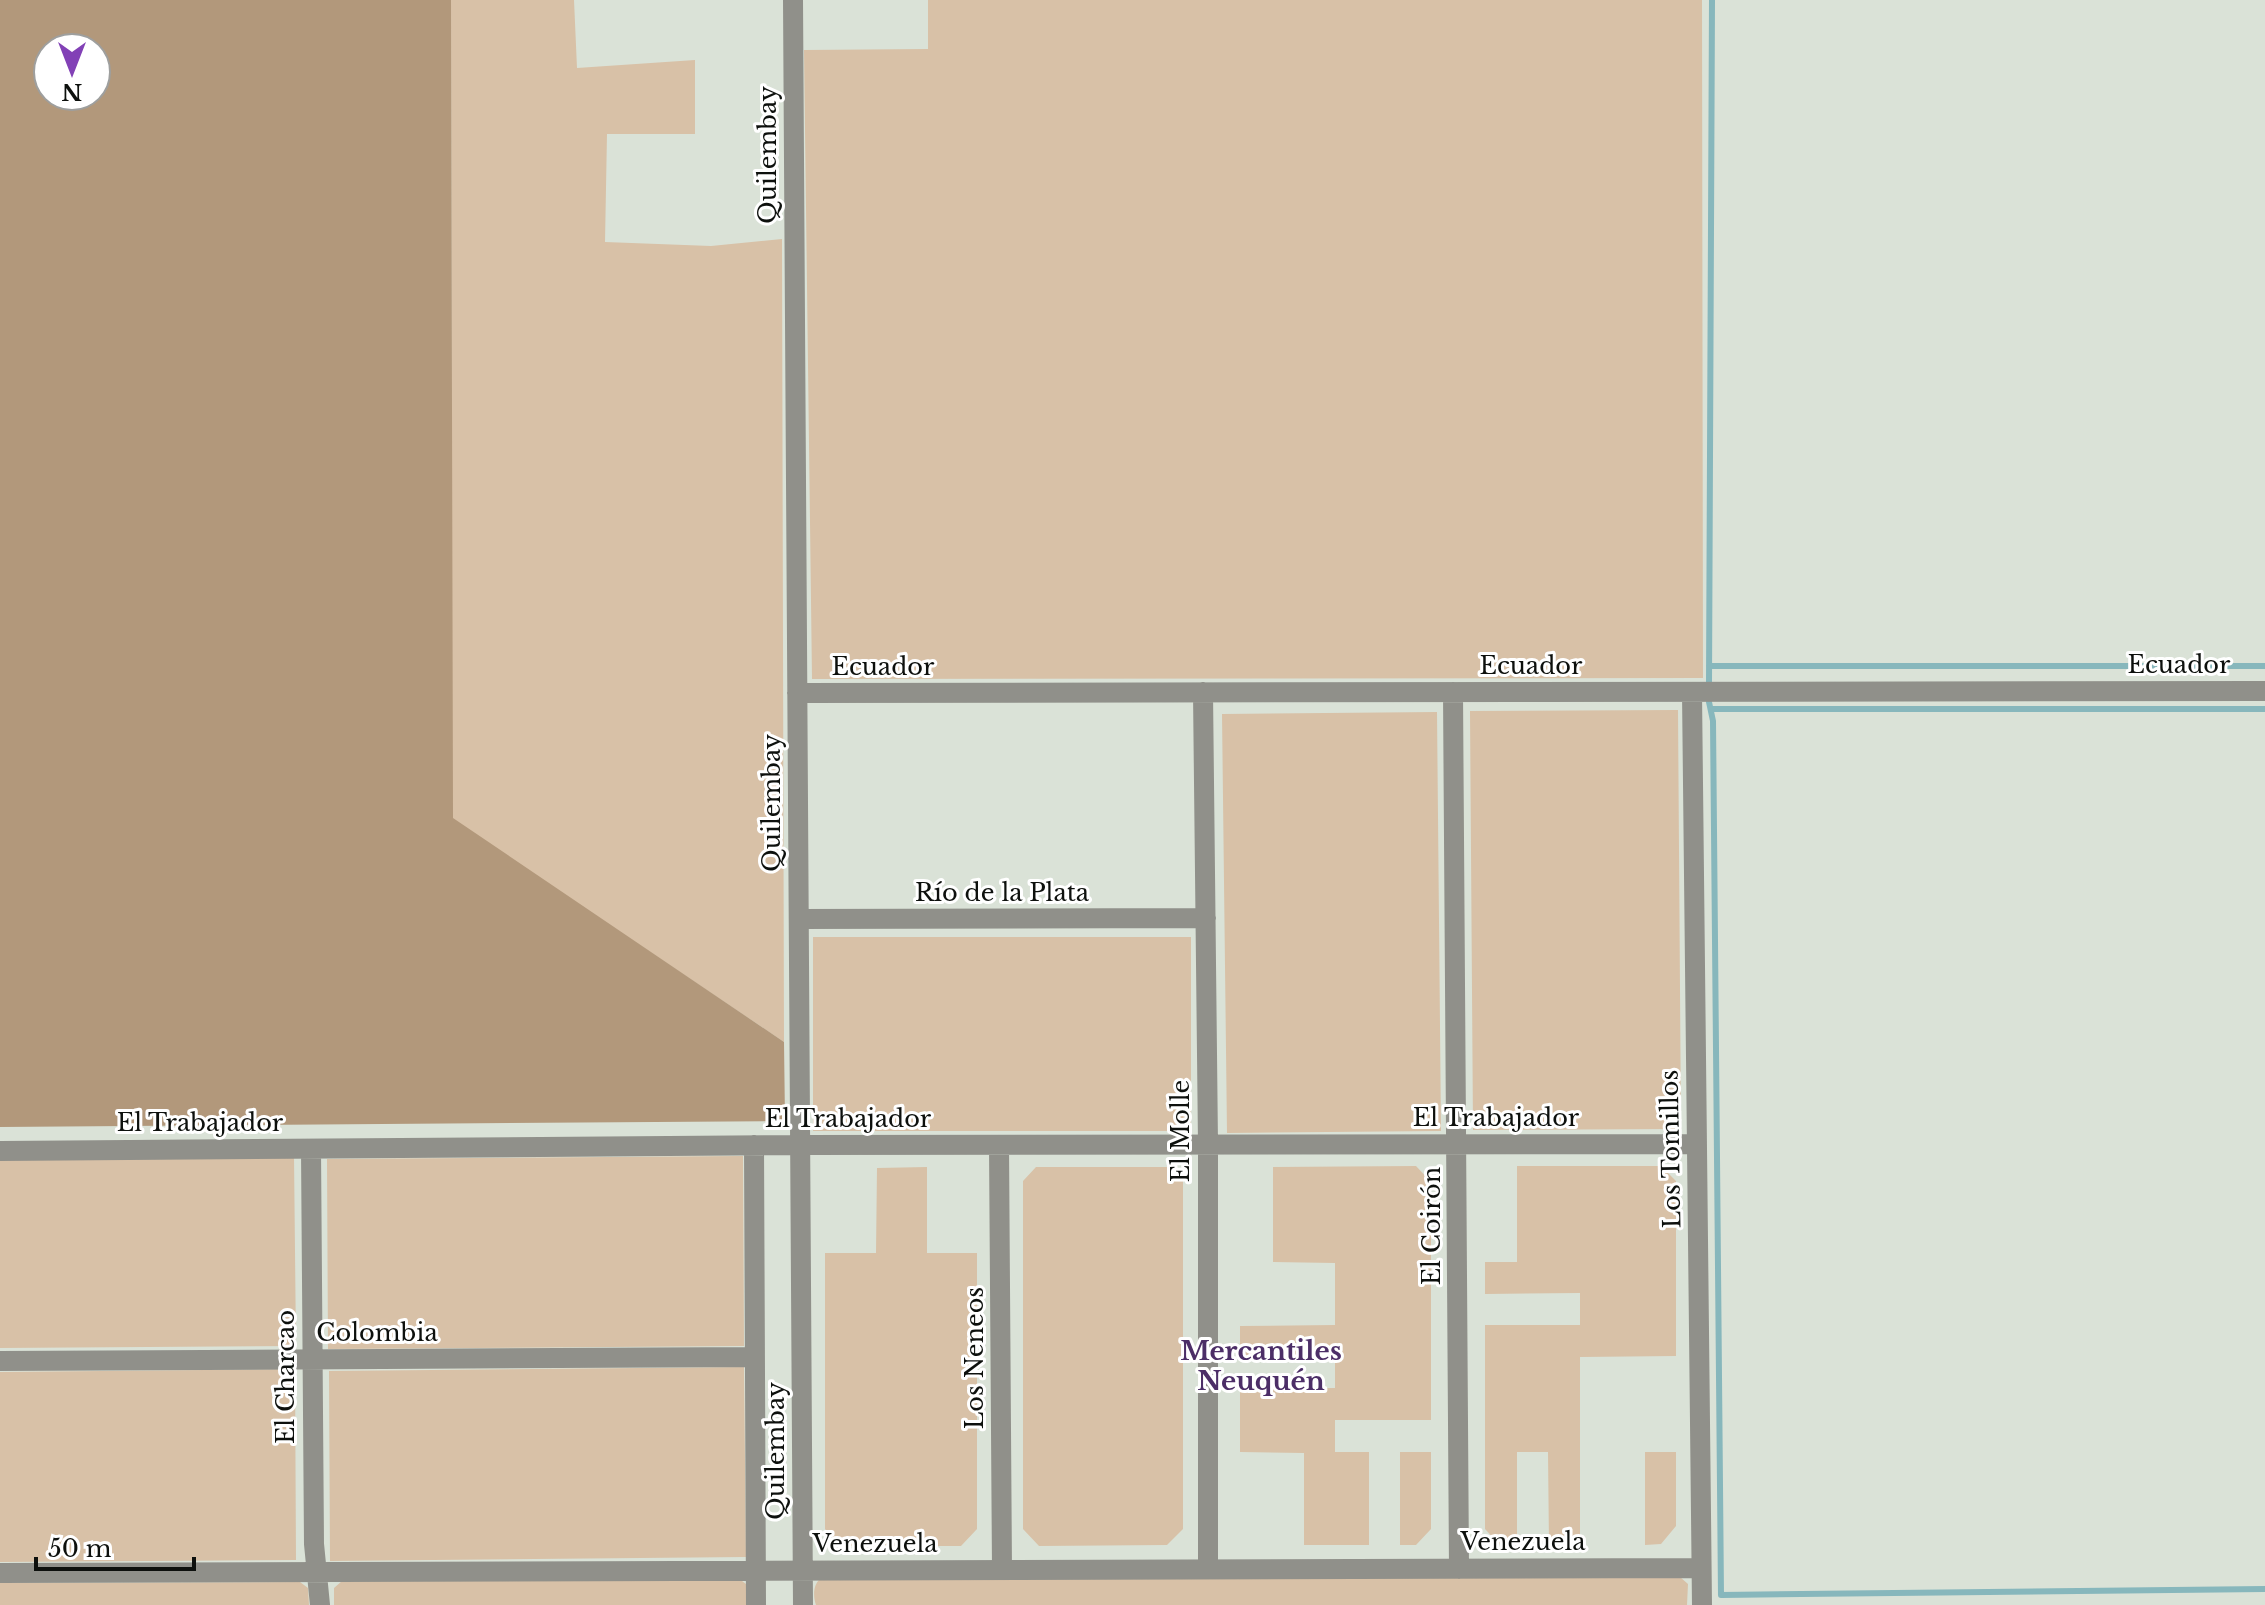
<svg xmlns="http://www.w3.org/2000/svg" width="2265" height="1605" viewBox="0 0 2265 1605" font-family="'Libre Baskerville',serif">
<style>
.green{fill:#d8c1a7}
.forest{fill:#b2987b;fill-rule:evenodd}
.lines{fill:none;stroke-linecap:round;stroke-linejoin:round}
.stream{stroke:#87b7bc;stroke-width:6}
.minor{stroke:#90908a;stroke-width:20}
.labels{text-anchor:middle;stroke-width:6;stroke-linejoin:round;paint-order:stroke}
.street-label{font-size:24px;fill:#0d100d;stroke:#fff}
.neighbourhood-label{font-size:26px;font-weight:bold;fill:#4c2e67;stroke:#fff}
</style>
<rect width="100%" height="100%" fill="#dae2d7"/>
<path class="green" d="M451,0H574L577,68L695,60V134H607L605,242L711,246L782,239L784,1042L452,819Z
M928,0H1702L1703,678L812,679L804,50L928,49Z
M1678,710L1681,1129L1473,1130L1470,711Z
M1437,712L1441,1131L1227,1133L1222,714Z
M813,937H1191V1131H813Z
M294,1156L296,1346L0,1348V1158Z
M743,1156L744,1346L328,1349L327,1159Z
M1416,1166L1431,1182V1420H1335V1452H1369V1545H1304V1453L1240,1452V1389L1335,1388V1357H1240V1326L1335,1325V1263L1273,1262V1167Z
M1517,1166H1661L1676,1181V1356L1580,1357V1545H1549L1548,1452H1517V1545H1500L1485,1529V1325H1580V1293L1485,1294V1262H1517Z
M927,1167V1253H977V1529L961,1546H839L825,1529V1253H876L877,1168Z
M1036,1167H1168L1183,1181V1529L1167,1545L1039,1546L1023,1529V1181Z
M744,1367L746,1557L330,1561L329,1371Z
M295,1369L296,1560L0,1562V1372Z
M1400,1452H1431V1529L1416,1545H1400Z
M1645,1452H1676V1526L1661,1544L1645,1545Z
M1680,1577L1688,1584L1687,1605H816C813,1597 813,1585 820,1579Z
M738,1578L746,1584V1605H334V1588L342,1581Z
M300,1582L308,1588L309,1605H0V1583Z"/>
<path class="forest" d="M0,0H451L453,818L784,1042L785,1121L0,1127ZM48,48H96V96H48Z"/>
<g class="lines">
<path class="stream" d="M1709,666H2265
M1709,683L1712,0
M1709,702L1713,721L1721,1595L2265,1589
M1711,709H2265"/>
<path class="minor" d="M793,0L803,1605
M1203,692L1208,1144V1569
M1453,692L1459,1569
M1692,692L1702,1605
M797,693L2265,691
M799,919L1206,918
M754,1145L756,1605
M999,1145L1002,1570
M311,1149L314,1544L320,1605
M0,1151L800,1145L1697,1144
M0,1361L755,1357
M0,1573L1701,1568"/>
</g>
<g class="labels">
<g class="street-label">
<text transform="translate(768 155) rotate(-90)" y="8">Quilembay</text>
<text x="2179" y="673">Ecuador</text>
<text x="1531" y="674">Ecuador</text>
<text x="883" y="675">Ecuador</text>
<text transform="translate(772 803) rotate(-90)" y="8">Quilembay</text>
<text x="1002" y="901">Río de la Plata</text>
<text x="1496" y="1126">El Trabajador</text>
<text x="848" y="1127">El Trabajador</text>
<text x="200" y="1131">El Trabajador</text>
<text transform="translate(1181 1131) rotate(-90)" y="8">El Molle</text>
<text transform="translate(1671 1149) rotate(-91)" y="8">Los Tomillos</text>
<text transform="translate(1432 1226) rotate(-90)" y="8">El Coirón</text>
<text x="377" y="1341">Colombia</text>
<text transform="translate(975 1358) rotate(-90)" y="8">Los Neneos</text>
<text transform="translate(286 1377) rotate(-90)" y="8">El Charcao</text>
<text transform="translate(776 1451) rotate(-90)" y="8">Quilembay</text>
<text x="1523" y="1550">Venezuela</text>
<text x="875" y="1552">Venezuela</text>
</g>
<g class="neighbourhood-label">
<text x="1261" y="1360">Mercantiles<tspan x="1261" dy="30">Neuquén</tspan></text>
</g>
</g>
<g transform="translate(72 72) rotate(180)"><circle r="38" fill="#ffffff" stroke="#9e9f9e" stroke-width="2"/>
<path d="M0-6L14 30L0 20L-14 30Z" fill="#8241b6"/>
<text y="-12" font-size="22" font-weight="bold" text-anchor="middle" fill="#0d100d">N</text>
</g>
<path d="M36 1557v12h158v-12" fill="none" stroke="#0d100d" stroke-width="4"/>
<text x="48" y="1557" font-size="24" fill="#0d100d" stroke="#ffffff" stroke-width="6" paint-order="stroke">50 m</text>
</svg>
